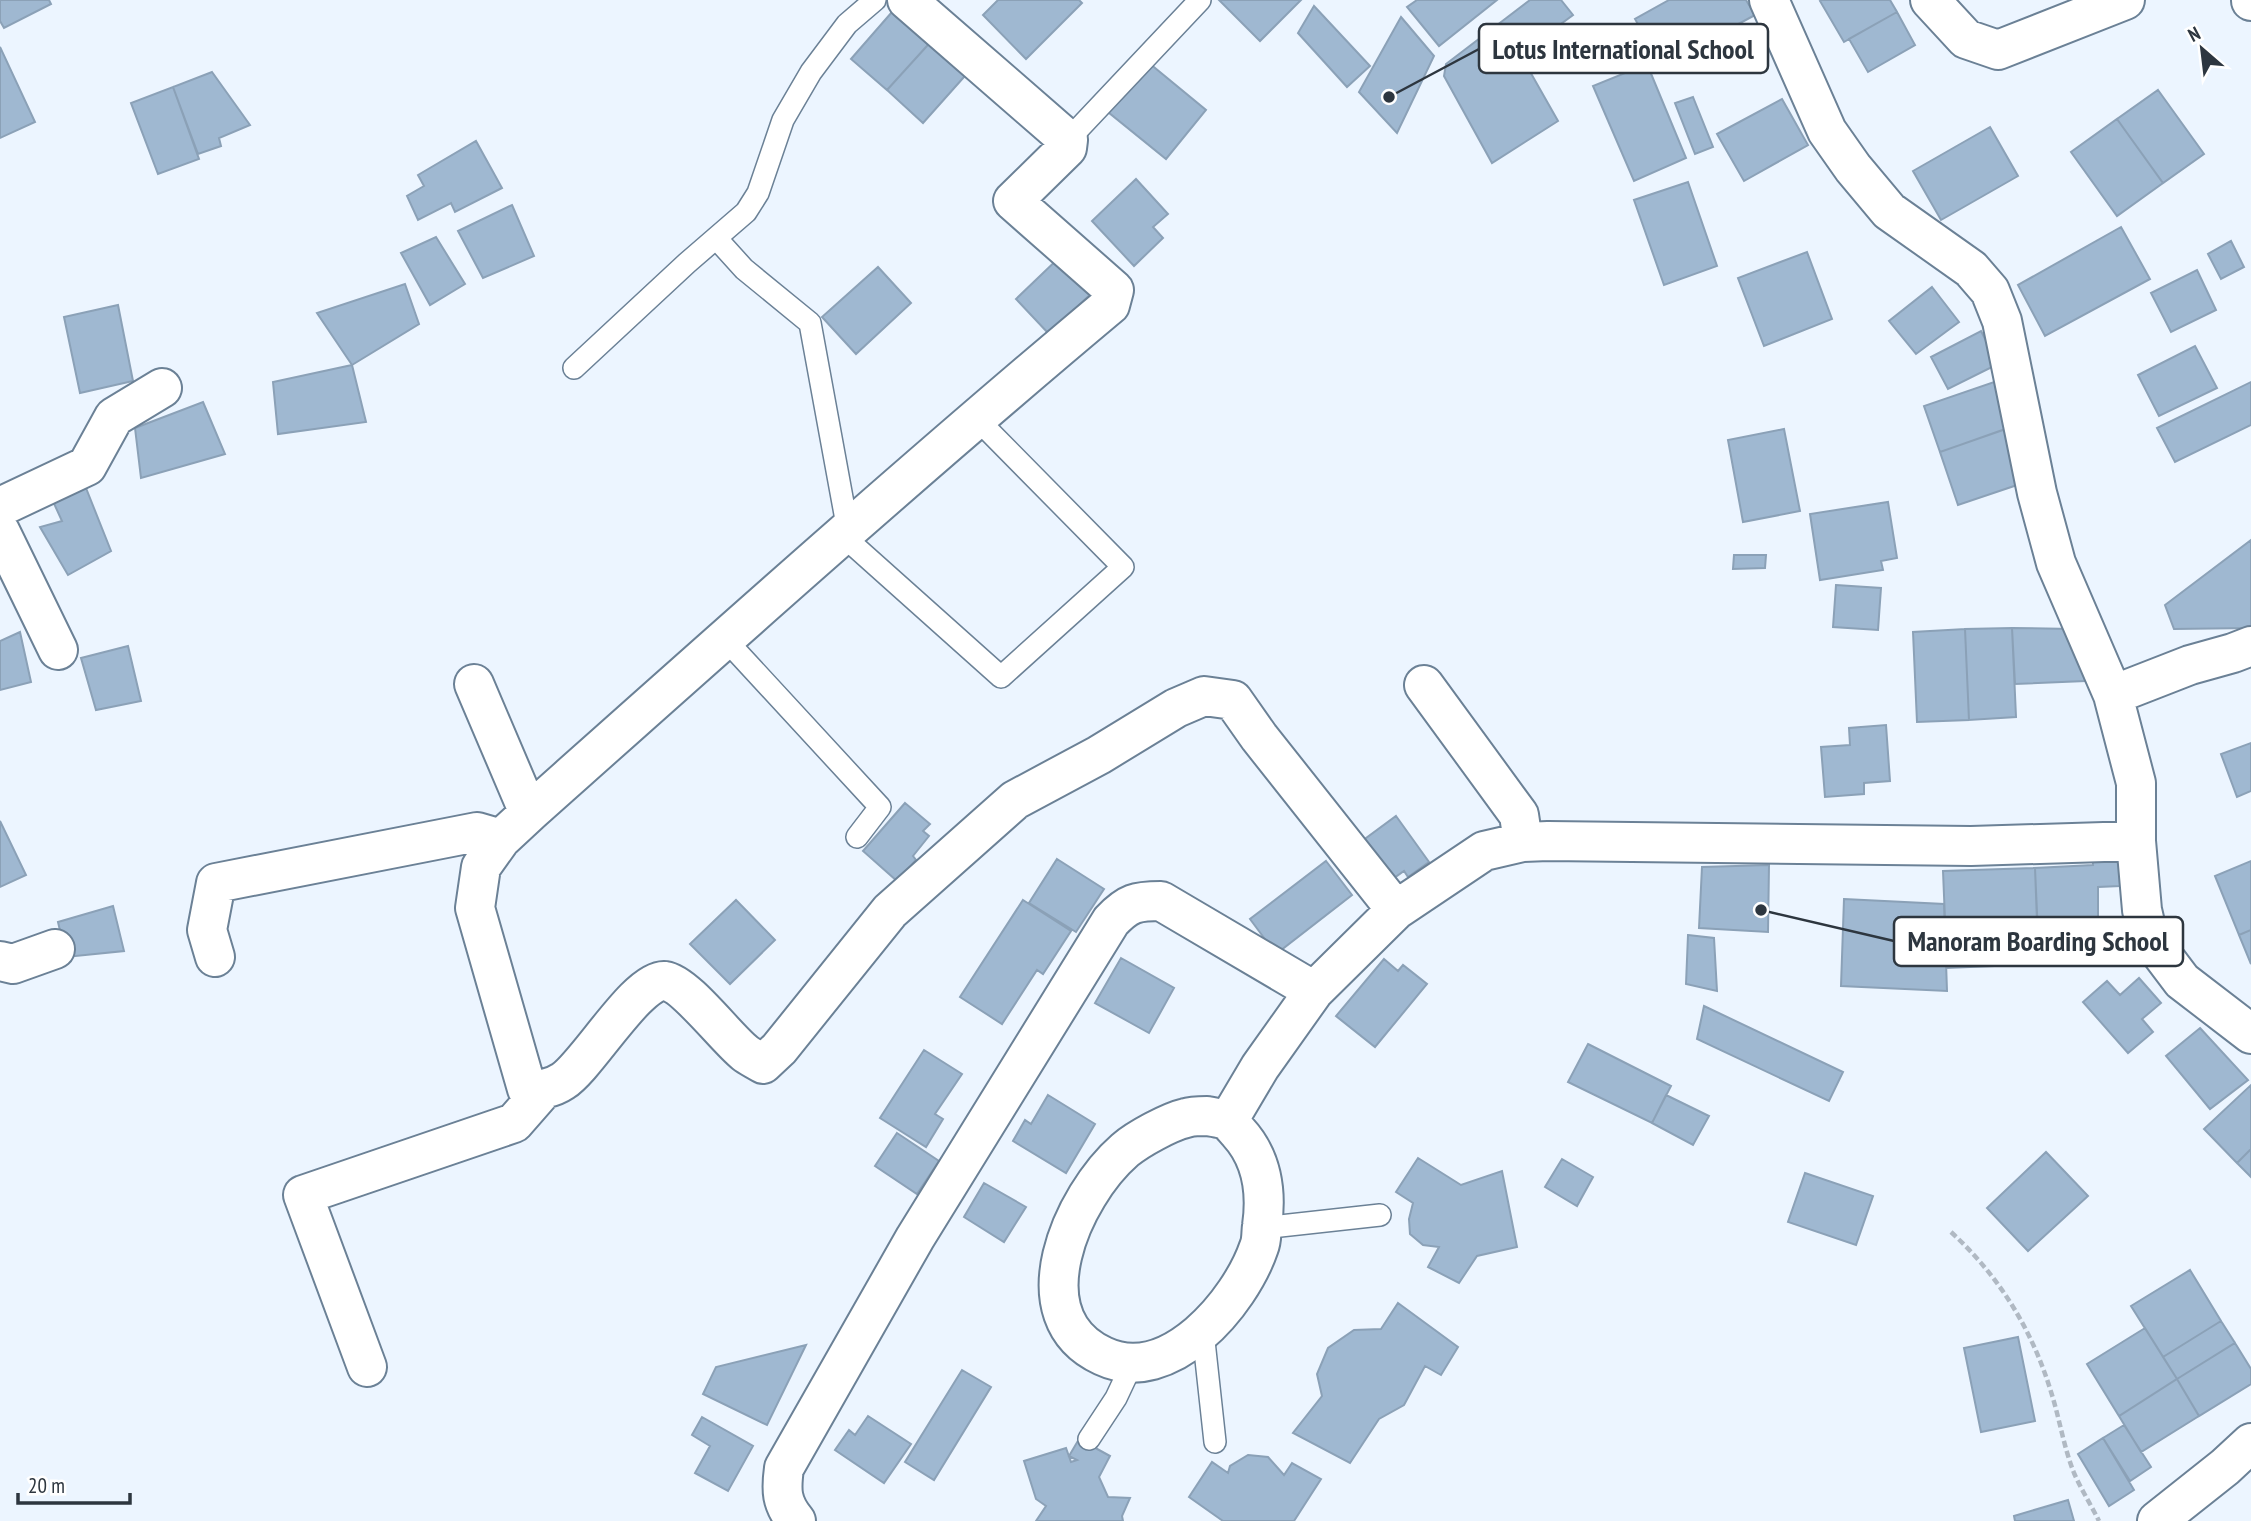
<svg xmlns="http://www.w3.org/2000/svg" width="2251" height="1521" viewBox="0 0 2251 1521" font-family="'PT Sans Narrow',sans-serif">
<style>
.building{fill:#9fb8d1;stroke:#8ba1b7;stroke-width:2}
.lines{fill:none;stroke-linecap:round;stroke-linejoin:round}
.service-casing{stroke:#6b8196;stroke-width:24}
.minor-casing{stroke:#6b8196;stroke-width:42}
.tertiary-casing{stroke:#6b8196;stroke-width:42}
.path{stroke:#b0b9c3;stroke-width:4.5;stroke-dasharray:7 3.5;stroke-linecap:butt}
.service{stroke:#fff;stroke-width:21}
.minor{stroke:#fff;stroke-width:38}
.tertiary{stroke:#fff;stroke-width:38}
.leader{fill:none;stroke:#2d363f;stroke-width:2.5}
.callout-dot{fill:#2d363f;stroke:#fff;stroke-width:2.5}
.callout{fill:#fff;stroke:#2d363f;stroke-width:2.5}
.callout-label{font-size:28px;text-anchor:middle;font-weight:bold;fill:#2d363f}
</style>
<rect width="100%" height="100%" fill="#ecf5ff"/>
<path class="building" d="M0,0H49L51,4L4,28L0,21Z
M998,0H1079L1082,3L1026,59L983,15Z
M1219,0H1301L1260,41Z
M1417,0H1497L1439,46L1407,7Z
M1530,0H1561L1573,15L1520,54L1558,121L1492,163L1444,76L1446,64Z
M1669,0H1746L1755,15L1661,66L1635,19Z
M1822,0H1890L1897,12L1844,42L1820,1Z
M899,4L936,36L887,90L851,59Z
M1314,6L1370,66L1347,87L1298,33Z
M1897,12L1915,45L1868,72L1849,39Z
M1401,17L1434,56L1397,133L1359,92Z
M936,36L972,68L923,123L887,90Z
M0,47L35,122L0,138Z
M1149,63L1206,110L1166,159L1108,112Z
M1647,64L1686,158L1634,181L1593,86Z
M212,72L250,125L219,138L221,146L198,154L173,87Z
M173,87L199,159L158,174L131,103Z
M2158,90L2204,154L2163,183L2117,119Z
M1693,97L1713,147L1695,154L1675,103Z
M1782,99L1808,145L1744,181L1717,134Z
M2117,119L2163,183L2117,216L2071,152Z
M1990,127L2018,176L1941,220L1913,171Z
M476,141L502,188L455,212L451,203L418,220L407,196L424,186L418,175Z
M1136,179L1168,214L1153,227L1163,238L1134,266L1092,221Z
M1688,182L1717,266L1664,285L1634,200Z
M512,205L534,256L483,278L458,231Z
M2121,227L2150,279L2045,336L2018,285Z
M436,237L465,284L430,305L401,253Z
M2231,241L2244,267L2221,279L2208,254Z
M1065,252L1098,287L1049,334L1016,299Z
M1807,252L1832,319L1764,346L1738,278Z
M878,267L911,303L856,354L822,317Z
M2197,270L2216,310L2171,332L2151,293Z
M405,284L419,324L352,365L317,313Z
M1932,287L1959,322L1916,354L1889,321Z
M118,305L133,381L80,393L64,317Z
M1981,331L1998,364L1948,389L1931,357Z
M2195,346L2217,388L2159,416L2138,375Z
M352,365L366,422L278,434L273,382Z
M2000,380L2015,426L1940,452L1924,406Z
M2251,382V425L2175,462L2157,428Z
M203,402L225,454L141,478L135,428Z
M1784,429L1800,511L1743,522L1728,440Z
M2005,429L2023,483L1958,505L1940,452Z
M84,483L111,551L68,575L40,527L62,521L51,497Z
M1888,502L1897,558L1881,561L1883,570L1820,580L1810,514Z
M2251,540V628L2174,629L2165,605Z
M1734,555H1766L1765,568L1733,569Z
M1836,585L1881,588L1878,630L1833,627Z
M2012,628L2073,629L2085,681L2015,684Z
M2012,628L2016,717L1969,720L1965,629Z
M1965,629L1969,720L1917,722L1913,632Z
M20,632L31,682L0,690V641Z
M128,646L141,701L96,710L81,658Z
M1886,725L1890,781L1864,783V794L1825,797L1821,747L1850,745L1849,728Z
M2251,743V791L2237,797L2221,754Z
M905,803L930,824L923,831L929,836L913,856L916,860L897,881L863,851Z
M1396,816L1429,862L1408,877L1404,871L1387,883L1358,844Z
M0,821L26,875L0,887Z
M2092,847L2119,857L2120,886L2098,887V934L2038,948L2035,868L2093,865Z
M1057,859L1104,889L1076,932L1029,903Z
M1326,861L1352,895L1276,954L1250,919Z
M2251,861V930L2239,935L2215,876Z
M1769,865L1768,932L1699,928L1702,867Z
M2035,868L2038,935H2019L2018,965L1947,968L1943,871Z
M1844,899L1944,904L1947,991L1841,986Z
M736,900L775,940L730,984L690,944Z
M1023,900L1071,931L1043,974L1037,970L1002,1024L960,997Z
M113,906L124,951L66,957L58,922Z
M2251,930V964L2239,935Z
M1688,935L1714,938L1717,991L1686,984Z
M1121,958L1174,988L1149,1033L1095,1003Z
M1384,959L1398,971L1403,965L1427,984L1375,1047L1336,1016Z
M2139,978L2161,1003L2142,1019L2153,1032L2128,1053L2083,1002L2107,981L2120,995Z
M1704,1006L1843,1072L1829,1101L1697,1039Z
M2200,1028L2248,1080L2210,1109L2166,1056Z
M1588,1044L1671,1086L1652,1123L1568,1082Z
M924,1050L962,1074L935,1114L943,1119L926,1147L880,1118Z
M2251,1085V1149L2237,1163L2204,1129Z
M1048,1095L1095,1124L1066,1173L1013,1141L1025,1120L1031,1124Z
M1666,1095L1709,1116L1693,1145L1652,1123Z
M897,1133L939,1161L917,1194L875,1166Z
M2251,1149V1177L2237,1163Z
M2046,1152L2088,1196L2028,1251L1987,1208Z
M1418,1158L1461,1185L1502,1171L1517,1247L1477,1256L1459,1283L1428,1267L1439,1247L1423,1245L1410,1234L1409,1219L1413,1203L1396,1192Z
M1562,1159L1593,1177L1577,1206L1545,1187Z
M1805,1173L1873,1196L1856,1245L1788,1222Z
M984,1183L1026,1207L1004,1242L964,1217Z
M2190,1270L2221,1321L2163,1357L2131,1306Z
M1398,1303L1458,1347L1441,1375L1425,1366L1404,1405L1379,1419L1350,1463L1293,1433L1322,1396L1317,1374L1328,1348L1354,1330L1381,1329Z
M2221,1321L2235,1343L2177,1379L2163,1357Z
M2145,1328L2177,1379L2119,1416L2087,1364Z
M2018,1337L2035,1421L1981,1432L1964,1348Z
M2235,1343L2251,1369V1384L2199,1416L2177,1379Z
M806,1345L767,1425L703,1394L716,1367Z
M962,1370L991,1387L934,1480L905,1462Z
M2177,1379L2199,1416L2141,1452L2119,1416Z
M868,1416L911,1444L884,1483L835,1450L849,1430L855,1435Z
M702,1417L753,1446L728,1491L695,1473L710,1446L692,1435Z
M2124,1425L2151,1467L2130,1481L2103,1438Z
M2103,1438L2134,1490L2109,1506L2078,1454Z
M1079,1439L1110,1456L1099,1477L1108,1497L1130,1498L1122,1516L1123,1521H1036L1046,1506L1036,1499L1024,1461L1066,1448L1071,1462L1077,1460L1069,1456Z
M1248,1455L1268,1457L1284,1475L1292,1463L1321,1479L1294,1521H1223L1189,1497L1212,1462L1228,1473L1230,1466Z
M2068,1500L2074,1521H2015L2014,1516Z"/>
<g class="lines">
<g class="service-casing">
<path id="service" d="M1068,140L1200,0
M716,238L744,269L810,323L845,514L851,526
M574,368L687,263L746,212L758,193L783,120L811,72L847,24L875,0
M841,534L1001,677L1123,567L976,418
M725,639L880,807L857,837
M1262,1228L1380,1215
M1203,1332L1215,1442
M1089,1439L1116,1398L1132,1364"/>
</g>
<g class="minor-casing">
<path id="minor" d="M1769,0L1827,131L1853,168L1889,211L1971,269L1990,291L2002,321L2037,493L2056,563L2113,695L2136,783V841L2142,910L2148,936L2182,981L2251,1034
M1930,0L1966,39L1998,50L2125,0
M2251,0V1
M0,507L87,466L114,417L162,388
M0,531L58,650
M474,684L529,813L501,839L481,867L475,908L527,1089C540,1090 551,1089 563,1081C587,1066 638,978 665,981C686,984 726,1038 745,1053C750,1057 757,1060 763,1064L779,1049L890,911L1015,800L1099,755L1176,708L1204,696L1233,700L1259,737L1396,910
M1424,685L1519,815L1523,842
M2113,695L2190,665L2233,653L2251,646
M529,813C721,642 913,470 1110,305L1114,290L1013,201L1067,148L1068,140L907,0
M215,957L207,930L216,883L477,832L501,839
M0,961L13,964L55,949
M1207,1116C1213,1117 1222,1118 1227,1121C1231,1123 1235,1129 1238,1132C1262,1158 1267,1191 1262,1226C1261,1232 1262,1240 1259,1247C1240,1303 1169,1387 1103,1356C1018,1317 1072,1196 1125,1150C1138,1139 1169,1122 1186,1118C1192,1116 1200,1116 1207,1116Z
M1228,1121L1260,1067L1314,991L1396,910L1484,851L1523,842L1548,841L1971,846L2136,841
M367,1367L303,1195L514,1123L542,1091
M796,1521C781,1503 781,1490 784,1468L915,1238L1111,921C1128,903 1136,901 1161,901L1314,991"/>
</g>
<g class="tertiary-casing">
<path id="tertiary" d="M2157,1521L2225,1467L2251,1443"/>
</g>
<path class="path" d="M1951,1232C2000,1277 2033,1331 2052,1395C2060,1421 2064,1448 2074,1473C2081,1489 2091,1505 2099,1521"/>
<use href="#service" class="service"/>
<use href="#minor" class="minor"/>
<use href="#tertiary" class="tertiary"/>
</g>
<path class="leader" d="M1389 97L1479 49M1761 910L1894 941"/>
<g class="callout-dot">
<circle cx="1389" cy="97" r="7"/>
<circle cx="1761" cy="910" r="7"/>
</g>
<g class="callout">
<rect x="1479" y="24" width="289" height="49" rx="7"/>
<rect x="1894" y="917" width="289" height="49" rx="7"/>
</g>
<g class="callout-label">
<text x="1623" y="59">Lotus International School</text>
<text x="2038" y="951">Manoram Boarding School</text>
</g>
<g transform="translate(2202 49) rotate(332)" stroke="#ffffff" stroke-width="5" paint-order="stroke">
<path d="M0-5L12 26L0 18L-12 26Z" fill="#2d363f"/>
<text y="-10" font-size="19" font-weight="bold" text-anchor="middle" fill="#2d363f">N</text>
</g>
<path d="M18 1493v10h112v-10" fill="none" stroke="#2d363f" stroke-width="3.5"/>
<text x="28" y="1493" font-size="21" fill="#2d363f" stroke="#ffffff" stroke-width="5" paint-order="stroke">20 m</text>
</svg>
